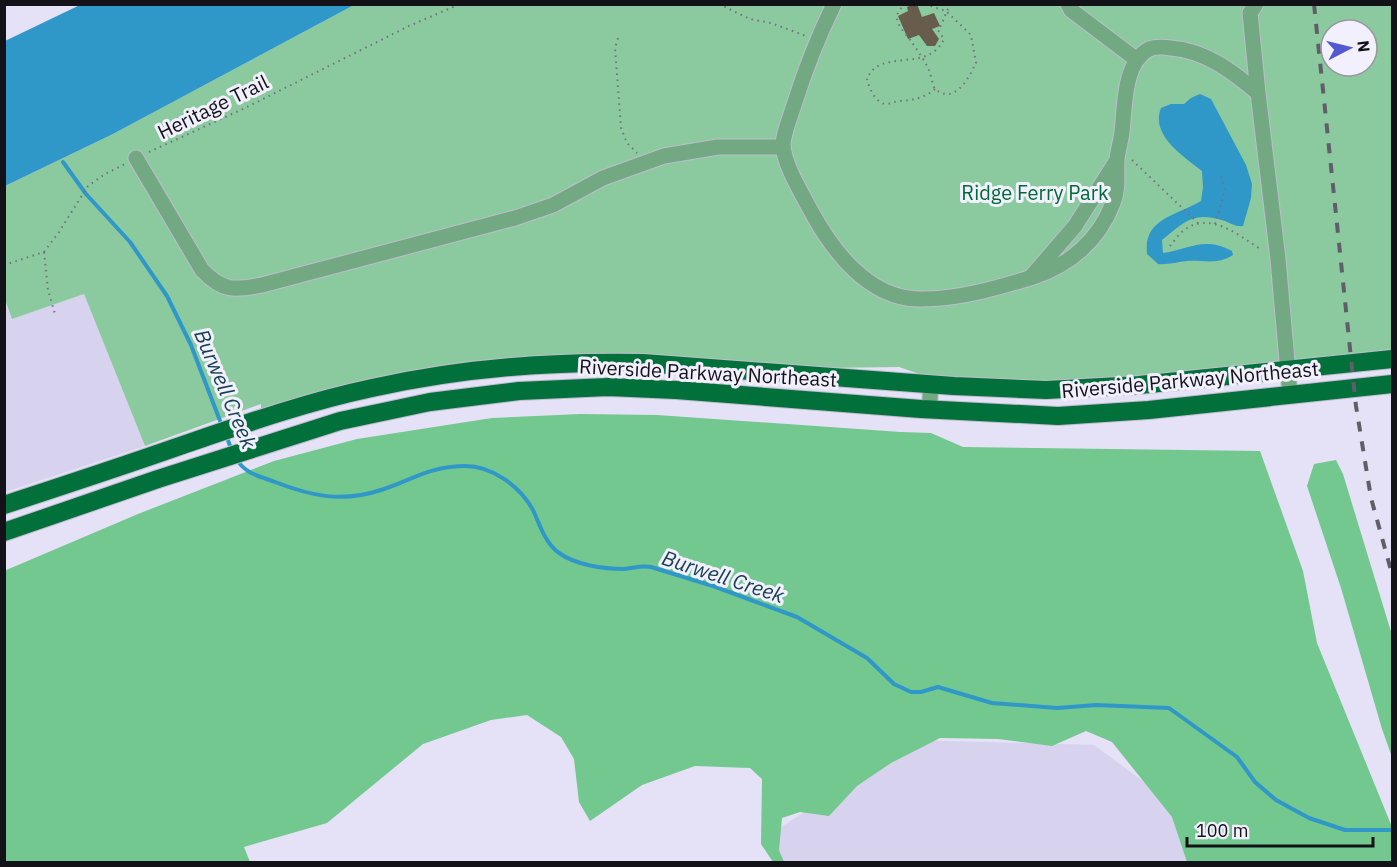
<svg xmlns="http://www.w3.org/2000/svg" width="1397" height="867" viewBox="0 0 1397 867" font-family="'IBM Plex Sans',sans-serif">
<style>
.built{fill:#d7d2ed}
.green{fill:#8bca9e;fill-rule:evenodd}
.forest{fill:#72c88e}
.water{fill:#3097c9}
.lines{fill:none;stroke-linecap:round;stroke-linejoin:round}
.stream{stroke:#3097c9;stroke-width:4}
.building{fill:#685c4d}
.minor-casing{stroke:#bfbcce;stroke-width:17}
.major-casing{stroke:#bfbcce;stroke-width:20}
.path{stroke:#74717f;stroke-width:2;stroke-dasharray:1.5 4.5;stroke-linecap:butt}
.minor{stroke:#72a983;stroke-width:15}
.major{stroke:#01703b;stroke-width:18}
.rail{stroke:#605e6a;stroke-width:4;stroke-dasharray:10 10;stroke-linecap:butt}
.labels{text-anchor:middle;stroke-width:6;stroke-linejoin:round;paint-order:stroke}
.street-label{font-size:20px;fill:#131219;stroke:#f2f0fc}
.park-label{font-size:20px;fill:#006a36;stroke:#f2f0fc}
.water-label{font-size:21px;font-style:italic;fill:#164055;stroke:#f2f0fc}
</style>
<rect width="100%" height="100%" fill="#e5e1f6"/>
<path class="built" d="M84,294L145,446L5,492L4,300L12,319Z
M914,740L1094,745L1178,807L1190,862H773L777,830Z"/>
<path class="green" d="M354,5H1392V351L1133,378L1088,381H1026L928,377L899,367L820,368L671,356L632,355L261,410V404L145,446L84,294L12,319L5,300V186L113,134ZM1331,30H1367V66H1331Z"/>
<path class="forest" d="M580,414L657,415L901,432L931,433L963,447L1260,451L1303,571L1317,643L1392,827V862H1187L1172,817L1112,742L1086,731L1052,746L998,739L940,738L891,763L857,786L829,816L800,812L782,818L779,850L784,862H773L761,844L762,779L750,768L695,766L642,785L590,821L579,802L574,759L561,737L527,715L491,720L423,744L327,823L244,847L250,862H5L4,571L138,514L274,461L357,439L492,418Z
M1336,460L1343,474L1392,635V757L1382,729L1341,588L1307,486L1314,464Z"/>
<path class="water" d="M82,4H354V5L113,134L5,186V41Z
M1200,94L1211,99L1246,165L1252,184L1251,198L1243,226C1236,227 1232,224 1225,221C1194,211 1186,220 1162,240L1163,253C1190,249 1204,236 1232,251L1233,255C1218,265 1204,260 1187,261C1177,262 1168,265 1158,264L1147,254C1143,218 1176,216 1201,201L1203,187L1202,171C1183,156 1150,135 1161,108L1171,104H1184L1191,98Z"/>
<g class="lines">
<path class="stream" d="M63,162L86,194L130,242L167,296L191,345L222,426
M226,435L232,451
M237,460C247,475 260,476 275,482C311,496 342,503 381,490C412,480 428,467 463,466C491,465 520,486 533,510C540,525 545,543 559,553C576,565 603,569 624,569C634,568 641,565 651,567L713,586L797,617L867,658L894,684L911,692H921L938,687L992,703L1057,708L1096,705L1169,708L1237,757L1255,782L1276,800L1309,818L1345,830H1392"/>
</g>
<path class="building" d="M914,4H917L922,17L934,13L940,26L932,29L939,39L935,46H927L919,35L908,39L898,16L908,11L907,7Z"/>
<g class="lines">
<g class="minor-casing">
<path id="minor" d="M834,4C818,37 805,70 794,105C790,118 784,131 783,144C783,163 802,194 811,211C832,250 868,298 918,299C956,300 997,288 1033,277C1070,265 1099,240 1113,203C1119,188 1116,175 1117,159C1118,150 1121,141 1122,132C1125,107 1123,63 1149,49C1156,46 1164,47 1171,48C1206,51 1232,71 1258,93L1278,259L1290,395
M1068,4L1071,10L1137,60
M1256,4L1250,13L1258,93
M136,158L202,270C223,292 234,290 262,285L515,218L553,205L603,178L664,156L718,147H783
M1031,277L1075,226L1117,160
M929,410L931,385"/>
</g>
<g class="major-casing">
<path id="major" d="M4,505C62,486 120,467 177,447C241,425 306,402 372,388C462,368 552,361 643,363L954,386L1046,390L1139,385L1392,359
M4,532L158,479L340,421L430,402L519,391L608,387L676,390L921,409L1058,416L1149,410L1392,384"/>
</g>
<path class="path" d="M719,4L750,19L771,23L806,36
M906,4C887,17 903,30 911,41C916,48 922,57 927,66C931,73 931,81 935,89C955,105 968,79 976,63L971,35L946,11L924,4
M618,38L615,48L621,128L627,143L637,153
M935,89C924,98 914,100 900,101C895,101 891,104 886,104C876,104 869,88 867,79C879,47 928,74 944,39L938,30C944,22 945,12 951,4
M149,152L245,108L409,26L460,4
M1132,160L1199,224
M1215,224L1225,189L1221,176
M1170,246C1175,240 1180,232 1187,228C1213,212 1242,238 1262,250
M44,252L48,290L55,314
M4,265L44,252L59,232L88,186L105,174L125,164"/>
<use href="#minor" class="minor"/>
<use href="#major" class="major"/>
<path class="rail" d="M1314,4L1356,406L1371,498L1392,574"/>
</g>
<g class="labels">
<g class="street-label">
<text transform="translate(213 107) rotate(-26)" y="7">Heritage Trail</text>
<text transform="translate(708 373) rotate(3)" y="7">Riverside Parkway Northeast</text>
<text transform="translate(1190 380) rotate(-5)" y="7">Riverside Parkway Northeast</text>
</g>
<g class="park-label">
<text x="1035" y="200">Ridge Ferry Park</text>
</g>
<g class="water-label">
<text transform="translate(225 389) rotate(67)" y="7">Burwell Creek</text>
<text transform="translate(723 577) rotate(18)" y="7">Burwell Creek</text>
</g>
</g>
<rect width="1397" height="867" fill="none" stroke="#131219" stroke-width="12"/>
<g transform="translate(1349 48) rotate(83)"><circle r="28" fill="#f2f0fc" stroke="#9997a1" stroke-width="1.5"/>
<path d="M0-4.5L10 22L0 15L-10 22Z" fill="#535ad1"/>
<text y="-9" font-size="16" font-weight="bold" text-anchor="middle" fill="#131219">N</text>
</g>
<path d="M1187 837v9h186v-9" fill="none" stroke="#131219" stroke-width="3"/>
<text x="1196" y="837" font-size="18" fill="#131219" stroke="#f2f0fc" stroke-width="4.5" paint-order="stroke">100 m</text>
</svg>
